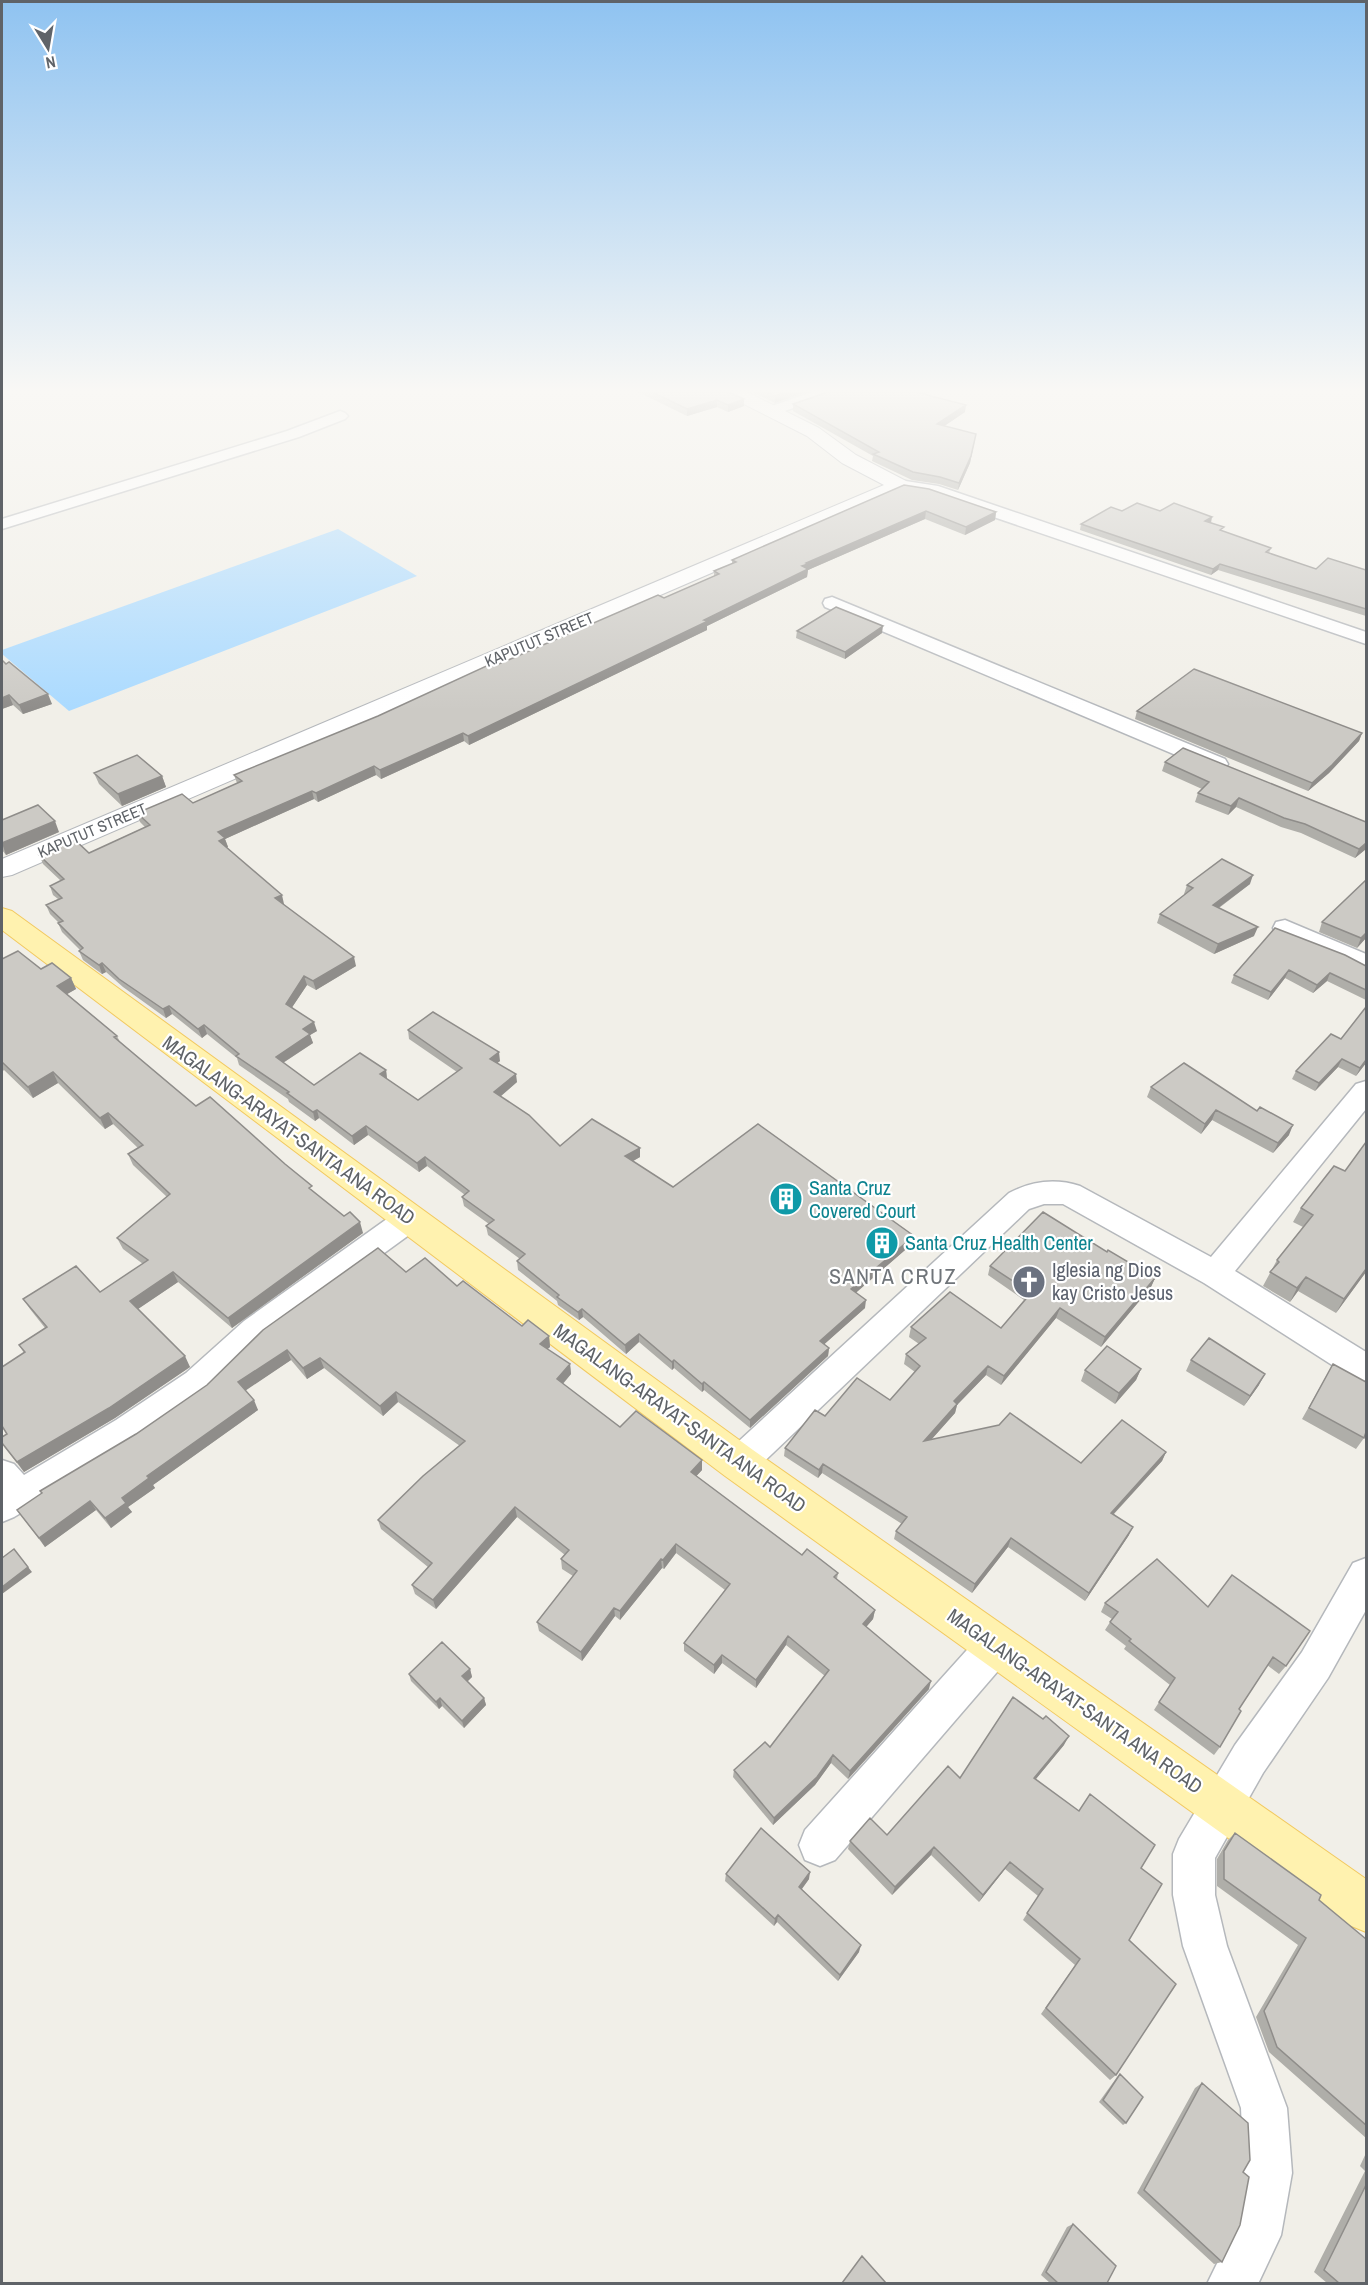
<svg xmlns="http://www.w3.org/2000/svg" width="1368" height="2285" viewBox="0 0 1368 2285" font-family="'Archivo Narrow',sans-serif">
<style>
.water{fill:#aadaff}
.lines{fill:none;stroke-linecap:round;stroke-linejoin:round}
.minor-casing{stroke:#b5b8bc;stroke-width:3}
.tertiary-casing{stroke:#b5b8bc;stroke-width:2}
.primary-casing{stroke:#f2c960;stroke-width:2}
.minor{fill:#fff;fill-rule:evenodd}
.tertiary{fill:#fff;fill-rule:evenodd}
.primary{fill:#fff2af;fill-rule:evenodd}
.wall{fill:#afaea9}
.shaded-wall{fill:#8f8d8a}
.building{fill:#cccac5;stroke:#8f8d8a;stroke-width:1.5}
.labels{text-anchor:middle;stroke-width:4.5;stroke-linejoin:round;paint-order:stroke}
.far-street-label{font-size:16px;fill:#5f6368;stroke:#fff}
.street-label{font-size:20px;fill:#5f6368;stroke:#fff}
.culture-label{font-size:20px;fill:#0d838f;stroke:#fff;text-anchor:start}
.worship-label{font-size:20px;fill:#5b616d;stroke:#fff;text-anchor:start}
.quarter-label{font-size:22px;letter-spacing:1.5px;fill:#70757a;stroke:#fff}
</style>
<rect width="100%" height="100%" fill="#f1efe8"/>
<path class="water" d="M338,529L417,576L69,711L2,654V650Z"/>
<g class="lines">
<g class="minor-casing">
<path id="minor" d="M815,391H836L834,394L776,414L771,416L763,411L766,408Z
M340,411L345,413L348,416L345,419L299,437L2,529V519L287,431Z
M899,480L938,486L1366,632V644L929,495L893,489L891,485Z
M832,597L1225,759L1228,764L1225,769L1217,770L1209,769L825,607L823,603L825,599Z
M1285,920L1366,954V971L1276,934L1273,928L1276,922Z
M1366,1081V1109L1235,1271L1366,1352V1383L1354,1379L1204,1283L1063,1204H1044L1029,1209L751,1474L739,1478L727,1474L722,1463L727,1452L1009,1193C1032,1181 1055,1178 1080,1186L1211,1257L1356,1084Z
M409,1207L420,1211L424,1219L420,1227L266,1339L210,1393L140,1442L14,1517L2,1522V1460L14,1464L24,1475L116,1420L186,1373L244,1321L398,1211Z
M1366,1558V1610L1328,1678L1263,1773L1215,1858V1895L1227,1946L1287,2108L1292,2173L1281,2235L1258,2284H1207L1234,2229L1244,2173L1241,2108L1183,1946L1173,1895V1854L1179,1839L1235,1745L1302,1652L1353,1563Z
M997,1626L1010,1631L1016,1644L1010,1657L835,1860L820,1866L805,1860L799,1845L805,1830L984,1631Z"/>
</g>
<g class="tertiary-casing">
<path id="tertiary" d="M724,391H745L819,428L856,455L906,481L909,485L906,489L12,875L2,877V859L884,485L842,463L807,436L726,395Z"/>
</g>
<g class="primary-casing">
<path id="primary" d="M2,908L12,911L753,1450L1366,1879V1932L1349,1925L725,1476L2,930Z"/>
</g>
<use href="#minor" class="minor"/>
<use href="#tertiary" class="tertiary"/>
<use href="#primary" class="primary"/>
</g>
<path class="wall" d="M636,391H726L744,399V406L728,412L717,407L687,416Z
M750,391H809L775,403Z
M831,391H932L923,394L965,412L944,426L976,434L970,463L958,490L939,484L912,480L872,461L873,456L793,411V404Z
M904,485L996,512L995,520L965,535L925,519L808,570L807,577L707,626V630L469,745L464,741L381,779L376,775L318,802L314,799L225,839L228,847H227L283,904L356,966L316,990L307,985L292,1007L317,1031L310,1035L313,1043L283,1063L314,1085L386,1070L387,1079L418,1100L457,1072L409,1039L408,1030L500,1061L497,1063L517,1082L500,1097L560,1146L640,1148V1157L633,1161L673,1187L914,1236L912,1244L856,1292L865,1308L824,1344L829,1348L828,1356L750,1428L704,1390L702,1392L674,1368L672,1370L639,1342L626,1354L583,1317L579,1320L558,1305L557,1301L518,1270L517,1261L520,1259L488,1235L486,1226L489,1224L464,1206L462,1197L465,1195L427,1166L419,1172L368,1135L354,1145L319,1118L315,1121L289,1102L288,1099L239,1065L237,1058L207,1034L202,1038L172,1014L166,1018L123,987L106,972L102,974L83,960L79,951L80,950L62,932L58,923H59L50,914L46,905L58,899L53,895L50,886L61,881L43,864L39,855L89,853L145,827L140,822L137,813L193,803L237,783L234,775L378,716L499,664L664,598L714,576V571L732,564V560Z
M1160,511L1210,523L1222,531L1271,548L1269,553L1316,569L1366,570V616L1218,570L1211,575L1080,530L1081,524Z
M797,631L882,633L845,659L796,638Z
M2,660L52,704L23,714L13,705L2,709Z
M1137,711L1362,733L1359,741L1329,773L1308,791L1135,719Z
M1165,762L1366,849L1355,858L1301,833L1281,827L1236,807L1228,815L1195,802L1198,793L1202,789L1162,771Z
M94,773L162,776L166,787L122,806L99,784Z
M2,820L59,832L6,855L2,850Z
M1366,880V938L1357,948L1319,932L1322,922Z
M1250,884L1219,908L1254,936L1214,954L1157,923L1160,914L1185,894H1184L1187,885Z
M1275,928L1366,966V1000L1327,981L1313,993L1285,978L1268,1000L1231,983L1234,975Z
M2,959L71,978L76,989L67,994L117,1036L120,1042L196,1106L314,1192L363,1233L232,1328L178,1282L138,1309L190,1367L115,1418L24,1472L2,1444V1437L7,1434L2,1427V1367L24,1353L19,1345L45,1328L30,1309L23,1299L100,1292L143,1264L123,1249L117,1238L167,1197L133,1165L128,1154L138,1148L113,1124L105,1129L58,1083L33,1098L4,1070L2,1072Z
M1366,1007V1063L1356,1076L1338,1067L1315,1091L1292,1079L1296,1071L1341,1039Z
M1151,1087L1289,1135L1273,1153L1212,1120L1201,1134L1147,1097Z
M1366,1142V1272L1336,1313L1298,1291L1290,1302L1263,1286L1277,1260L1303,1227L1293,1222L1301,1208L1345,1171Z
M1107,1252L1155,1278L1151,1287L1101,1347L1056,1318L1001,1385L986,1375L957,1405L955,1413L931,1440L1081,1463L1166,1452L1162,1461L1114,1514L1129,1535L1085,1601L1008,1547L972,1593L894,1539L896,1531L902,1524L822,1473L818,1478L784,1456L785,1448L825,1416L890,1400L915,1372L904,1364L906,1354L919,1344L909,1337L911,1327L1001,1328L1024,1300L988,1275L990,1266Z
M406,1272L457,1286L522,1326L549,1336L550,1347L547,1349L570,1364L571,1374L563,1384L620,1427L702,1470L696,1476L802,1555L838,1573L837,1579L875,1610L873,1619L866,1627L929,1689L848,1779L831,1763L815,1785L773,1825L733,1777L734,1770L770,1747L825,1676L786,1645L756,1688L722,1663L714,1674L684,1651V1643L725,1590L676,1553L664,1569L662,1568L620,1620L615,1616L582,1661L539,1631L537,1622L573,1576L562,1569L561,1559L565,1555L517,1517L436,1609L415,1594L412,1585L428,1567L381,1529L378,1520L460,1446L398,1402L383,1416L324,1368L307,1379L291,1360L245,1390L258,1410L153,1485L155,1488L128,1507L132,1512L111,1528L96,1510L45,1547L17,1510L136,1434Z
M1191,1360L1259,1385L1244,1406L1186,1371Z
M1333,1364L1364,1438L1356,1449L1302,1419Z
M1141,1369L1136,1380L1115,1404L1081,1381L1085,1370Z
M1105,1603L1208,1607L1286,1666L1279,1674L1267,1665L1239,1709L1220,1747L1214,1755L1154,1710L1170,1685L1124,1649L1126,1646L1105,1630L1112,1619L1101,1612Z
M470,1669L472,1677L467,1681L484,1698L486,1705L464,1728L442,1706L439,1709L411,1681L409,1674Z
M1064,1745L1036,1779L1141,1868L1129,1940L1116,2075L1110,2080L1041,2014L1075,1965L1023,1920L1038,1896L1005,1869L979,1902L931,1855L892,1895L848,1849L850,1841L887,1835L960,1778Z
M1235,1833L1366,1939V2138L1269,2052L1256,2017L1298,1945L1217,1886V1859L1228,1840Z
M726,1874L809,1879L802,1889L859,1952L838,1981L777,1922L774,1926L725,1881Z
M1120,2074L1126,2123L1123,2125L1099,2102L1117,2077Z
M1202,2083L1243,2172L1222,2262L1214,2264L1137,2193L1195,2088Z
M1366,2153V2283H1327L1314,2272L1365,2171L1360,2166Z
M1073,2224L1107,2283H1050L1041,2275L1067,2227Z"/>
<path class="shaded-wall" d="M789,391H809L775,403V396Z
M912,391H932L911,398Z
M744,399V406L728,412V405Z
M717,400V407L687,416V409Z
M966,405L965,412L937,431V424Z
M976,434L970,463L958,490L959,483Z
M926,511L925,519L808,570L807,577L707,626V630L469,745L468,736L704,620L802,566L806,563Z
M996,512L995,520L965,535L966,527Z
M1212,517L1211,523L1205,521Z
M1220,564L1218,570L1211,575L1213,569Z
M883,626L882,633L845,659V652Z
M48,694L52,704L23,714L19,705Z
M9,695L13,705L2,709V698Z
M463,733L464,741L381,779L380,770Z
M1362,733L1359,741L1329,773L1308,791L1312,783Z
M374,766L376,775L318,802L316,793Z
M162,776L166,787L122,806L118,794Z
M312,791L314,799L225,839L228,847L222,850L218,832Z
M1239,798L1236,807L1228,815L1231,806Z
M55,821L59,832L6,855L2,843Z
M1366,843V849L1355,858L1359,849Z
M1253,875L1250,884L1210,914L1213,905Z
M282,895L284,904L278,907L275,898Z
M1258,927L1254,936L1214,954L1218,944Z
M1366,933V938L1357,948L1361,938Z
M354,957L356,966L316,990L313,981Z
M102,963L106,972L102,974L99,965Z
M1289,970L1285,978L1268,1000L1271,992Z
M1330,973L1327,981L1313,993L1317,985Z
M304,976L307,985L289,1012L286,1004Z
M71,978L76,989L62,997L57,986Z
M169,1006L172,1014L166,1018L163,1009Z
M314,1022L317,1031L310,1035L313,1043L278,1066L276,1057L303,1029Z
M204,1025L207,1034L202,1038L198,1029Z
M499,1052L500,1061L491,1068L490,1059Z
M1342,1059L1338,1067L1315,1091L1319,1083Z
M1366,1060V1063L1356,1076L1360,1068Z
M386,1070L387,1079L380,1074Z
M53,1072L58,1083L33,1098L28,1087Z
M516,1074L517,1082L495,1101L494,1092Z
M317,1110L319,1118L315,1121L313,1112Z
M1216,1110L1212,1120L1201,1134L1205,1124Z
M108,1113L113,1124L105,1129L100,1118Z
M1293,1125L1289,1135L1273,1153L1278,1143Z
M366,1126L368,1135L354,1145L352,1136Z
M640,1148V1157L626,1165L625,1156Z
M425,1157L427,1166L419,1172L417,1163Z
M360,1222L363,1233L232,1328L228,1318Z
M914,1236L912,1244L850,1298L851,1289Z
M1366,1269V1272L1336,1313L1344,1299Z
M173,1272L178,1282L135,1311L130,1301Z
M1306,1277L1298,1291L1290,1302L1297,1288Z
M1155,1278L1151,1287L1101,1347L1105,1337Z
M866,1300L865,1308L819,1349L820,1341Z
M1060,1308L1056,1318L1001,1385L1004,1376Z
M582,1309L583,1317L579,1320L578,1312Z
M639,1334V1342L626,1354L625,1345Z
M549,1336L550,1347L541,1355L540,1344Z
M829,1348L828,1356L750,1428V1420Z
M287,1350L291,1360L242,1393L238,1382Z
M185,1356L190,1367L115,1418L24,1472L17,1462Z
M320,1358L324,1368L307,1379L303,1368Z
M674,1360V1368L672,1370V1362Z
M570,1364L571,1374L558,1389L557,1379Z
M988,1366L986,1375L957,1405L955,1413L922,1450L924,1441L954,1401Z
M1141,1369L1136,1380L1115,1404L1119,1393Z
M1265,1374L1259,1385L1244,1406L1250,1396Z
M704,1382V1390L702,1392V1384Z
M396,1392L398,1402L383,1416L380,1406Z
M254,1400L258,1410L153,1485L155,1488L128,1507L132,1512L111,1528L105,1518L122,1498L147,1476Z
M1166,1452L1162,1461L1107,1521L1111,1513Z
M702,1460V1470L691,1482V1472Z
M823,1464L822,1473L818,1478L819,1470Z
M90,1501L96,1510L45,1547L39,1538Z
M515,1507L517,1517L436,1609L433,1600Z
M1133,1527L1129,1535L1085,1601L1089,1593Z
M1011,1538L1008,1547L972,1593L975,1584Z
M676,1544V1553L664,1569L663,1560Z
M14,1549L32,1572L2,1594V1587Z
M661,1559L662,1568L620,1620V1611Z
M614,1608L615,1616L582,1661L581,1652Z
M875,1610L873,1619L861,1633L863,1624Z
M788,1636L786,1645L756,1688V1680Z
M722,1655V1663L714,1674V1665Z
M470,1669L472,1677L465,1684L462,1676Z
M931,1681L929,1689L848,1779L850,1771Z
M440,1698L442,1706L439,1709L436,1702Z
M484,1698L486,1705L464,1728L462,1721Z
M1069,1736L1064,1745L1030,1786L1034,1778Z
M833,1755L831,1763L815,1785L773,1825L774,1818Z
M934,1847L931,1855L892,1895L895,1887Z
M1010,1862L1005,1869L979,1902L983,1895Z
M810,1872L809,1879L798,1894L799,1887Z
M778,1915L777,1922L774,1926L775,1919Z
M861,1945L859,1952L838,1981L840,1975Z"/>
<path class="building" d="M650,391H726L744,399L728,405L717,400L687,409Z
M765,391H789L775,396Z
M831,391H912L966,405L937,424L976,434L971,456L959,483L940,477L913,472L873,454L879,452L793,404Z
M904,485L929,489L996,512L966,527L926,511L806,563L808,564L802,566L808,569L704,620L708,621L468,736L463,733L380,770L374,766L316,793L312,791L218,832L225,838L219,841L282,895L275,898L354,957L313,981L304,976L286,1004L314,1022L303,1029L310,1034L276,1057L314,1085L360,1053L386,1070L380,1074L418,1100L462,1068L408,1030L433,1012L499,1052L490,1059L516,1074L494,1092L529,1115L560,1146L592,1119L640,1148L625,1156L673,1187L758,1124L914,1236L851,1289L866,1300L820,1341L829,1348L750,1420L704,1382L702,1384L674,1360L672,1362L639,1334L625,1345L582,1309L578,1312L557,1297L559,1295L517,1261L525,1254L486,1226L494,1220L462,1197L469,1191L425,1157L417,1163L366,1126L352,1136L317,1110L313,1112L287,1093L289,1092L236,1056L239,1054L204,1025L198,1029L169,1006L163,1009L119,979L102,963L99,965L79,951L83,948L58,923L63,921L46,905L62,898L50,886L64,879L39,855L75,840L89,853L150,825L137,813L182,794L193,803L242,781L234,775L378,716L495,662L499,664L658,595L664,598L719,574L714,571L736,562L732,560Z
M1137,503L1160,511L1174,503L1212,517L1205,521L1224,527L1220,530L1271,548L1266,552L1316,569L1328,558L1366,570V609L1220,564L1213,569L1081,524L1111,507L1122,511Z
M836,607L883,626L845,652L797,631Z
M2,660L6,664L9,662L48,694L19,705L9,695L2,698Z
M1194,669L1362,733L1332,765L1312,783L1137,711Z
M1183,748L1366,822V843L1359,849L1305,824L1284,818L1239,798L1231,806L1198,793L1209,782L1165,762Z
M137,755L162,776L118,794L94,773Z
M38,805L55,821L2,843V820Z
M1222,859L1253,875L1213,905L1258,927L1218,944L1160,914L1193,888L1187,885Z
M1366,880V933L1361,938L1322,922Z
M1275,928L1345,955L1366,966V990L1330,973L1317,985L1289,970L1271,992L1234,975Z
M18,951L41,969L52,963L71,978L57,986L117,1036L114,1037L196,1106L210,1097L285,1164L312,1186L309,1188L344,1216L350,1212L360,1222L228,1318L173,1272L130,1301L185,1356L109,1408L17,1462L2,1443V1437L7,1434L2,1426V1367L25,1352L19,1345L47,1327L23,1299L76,1266L100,1292L148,1260L117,1238L170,1194L128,1154L143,1145L108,1113L100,1118L53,1072L28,1087L2,1062V959Z
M1366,1007V1060L1360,1068L1342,1059L1319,1083L1296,1071L1331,1034L1341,1039Z
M1184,1063L1257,1111L1260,1107L1293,1125L1278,1143L1216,1110L1205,1124L1151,1087Z
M1366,1142V1269L1344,1299L1306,1277L1297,1288L1270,1272L1279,1262L1277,1260L1313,1215L1301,1208L1334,1166L1345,1171Z
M1043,1212L1107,1252L1108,1250L1155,1278L1105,1337L1060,1308L1004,1376L988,1366L954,1401L957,1404L924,1441L999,1425L1010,1413L1081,1463L1122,1420L1166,1452L1111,1513L1133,1527L1089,1593L1011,1538L975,1584L896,1531L907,1517L823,1464L819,1470L785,1448L815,1410L825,1416L857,1378L890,1400L920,1366L906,1354L926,1338L911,1327L950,1292L1001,1328L1031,1293L990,1266Z
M378,1248L406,1272L425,1258L457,1286L463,1281L522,1326L528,1320L549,1336L540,1344L570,1364L557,1379L620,1427L636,1411L702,1460L691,1472L802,1555L807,1549L838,1573L834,1577L875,1610L863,1624L931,1681L850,1771L833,1755L817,1777L774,1818L734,1770L765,1742L770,1747L829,1670L788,1636L756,1680L722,1655L714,1665L684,1643L730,1584L676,1544L663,1560L661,1559L620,1611L614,1608L581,1652L537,1622L577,1571L561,1559L569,1550L515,1507L433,1600L412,1585L432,1563L378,1520L423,1476L465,1441L396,1392L380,1406L320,1358L303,1368L287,1350L238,1382L254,1400L147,1476L149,1478L122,1498L126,1503L105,1518L90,1501L39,1538L17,1510L42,1493L40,1491L136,1434L207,1385L263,1330Z
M1209,1338L1265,1374L1250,1396L1191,1360Z
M1107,1346L1141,1369L1119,1393L1085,1370Z
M1333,1364L1366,1382V1432L1364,1438L1309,1408Z
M14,1549L28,1567L2,1587V1558Z
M1157,1559L1208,1607L1232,1575L1310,1631L1286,1666L1273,1657L1239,1709L1241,1711L1220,1747L1159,1702L1175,1678L1129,1641L1131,1639L1110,1622L1118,1612L1105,1603Z
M442,1642L470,1669L462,1676L484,1698L462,1721L440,1698L436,1702L409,1674Z
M1013,1697L1043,1719L1046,1716L1069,1736L1034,1778L1079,1811L1090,1794L1155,1845L1141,1868L1162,1884L1129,1940L1176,1984L1116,2075L1046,2008L1080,1959L1027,1913L1043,1889L1010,1862L983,1895L934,1847L895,1887L850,1841L870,1818L887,1835L948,1766L960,1778Z
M761,1828L810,1872L799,1887L861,1945L840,1975L778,1915L775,1919L726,1874Z
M1235,1833L1321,1895L1319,1900L1366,1939V2125L1277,2047L1264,2011L1306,1938L1224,1879V1851Z
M1120,2074L1143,2097L1126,2123L1103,2100Z
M1202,2083L1248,2123L1250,2160L1243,2172L1249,2177L1240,2225L1222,2262L1144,2190Z
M1366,2185V2283H1339L1324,2270Z
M1073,2224L1116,2266L1107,2283H1058L1046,2272Z
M862,2256L886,2283H842Z"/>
<linearGradient id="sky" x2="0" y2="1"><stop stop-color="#8fc3f1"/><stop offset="0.55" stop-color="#f9f8f5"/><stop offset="1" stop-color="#f9f8f5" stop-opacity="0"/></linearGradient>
<rect width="1368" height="711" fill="url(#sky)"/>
<defs>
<g id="building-disc" transform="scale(1.725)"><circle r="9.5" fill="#0f9aa8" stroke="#fff"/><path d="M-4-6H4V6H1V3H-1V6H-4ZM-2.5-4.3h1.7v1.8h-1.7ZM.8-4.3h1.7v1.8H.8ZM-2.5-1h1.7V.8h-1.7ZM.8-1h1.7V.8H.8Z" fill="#fff"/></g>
<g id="church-disc" transform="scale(1.725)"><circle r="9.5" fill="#6b7280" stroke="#fff"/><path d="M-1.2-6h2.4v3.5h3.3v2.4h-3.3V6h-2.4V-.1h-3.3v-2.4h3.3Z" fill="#fff"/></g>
</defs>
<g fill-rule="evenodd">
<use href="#building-disc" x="786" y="1199"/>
<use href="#building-disc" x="882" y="1243"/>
<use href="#church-disc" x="1029" y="1282"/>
</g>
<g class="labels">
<g class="far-street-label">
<text transform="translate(539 639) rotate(-23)" y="6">KAPUTUT STREET</text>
<text transform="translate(92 830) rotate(-23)" y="6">KAPUTUT STREET</text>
</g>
<g class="street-label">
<text transform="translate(289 1130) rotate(36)" y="7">MAGALANG-ARAYAT-SANTA ANA ROAD</text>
<text transform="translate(680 1418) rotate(36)" y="7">MAGALANG-ARAYAT-SANTA ANA ROAD</text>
<text transform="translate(1075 1701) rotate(35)" y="7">MAGALANG-ARAYAT-SANTA ANA ROAD</text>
</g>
<g class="culture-label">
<text x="809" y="1195">Santa Cruz<tspan x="809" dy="23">Covered Court</tspan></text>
<text x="905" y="1250">Santa Cruz Health Center</text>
</g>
<g class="worship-label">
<text x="1052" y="1277">Iglesia ng Dios<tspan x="1052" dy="23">kay Cristo Jesus</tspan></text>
</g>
<g class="quarter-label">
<text x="893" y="1284">SANTA CRUZ</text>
</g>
</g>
<rect width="1368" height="2285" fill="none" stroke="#5f6368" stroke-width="6"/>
<g transform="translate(48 48) rotate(169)" stroke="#ffffff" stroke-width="4.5" paint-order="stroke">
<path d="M0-4.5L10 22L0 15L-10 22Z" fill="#5f6368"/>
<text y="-9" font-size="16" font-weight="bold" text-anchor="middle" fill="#5f6368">N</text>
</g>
</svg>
